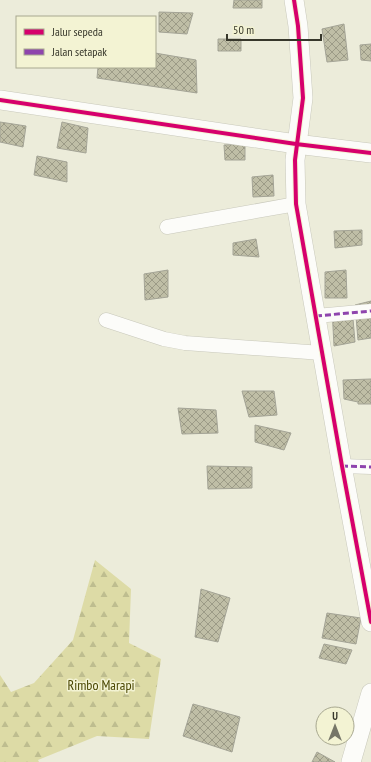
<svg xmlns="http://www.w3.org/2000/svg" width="371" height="762" viewBox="0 0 371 762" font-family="'PT Sans Narrow',sans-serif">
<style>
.forest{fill:url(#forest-firs)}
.building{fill:url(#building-cross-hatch);stroke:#a4a496}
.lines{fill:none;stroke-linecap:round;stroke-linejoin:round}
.street-casing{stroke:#c8c8bb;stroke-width:15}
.secondary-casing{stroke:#c8c8bb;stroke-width:20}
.street{stroke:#fcfcf9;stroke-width:14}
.secondary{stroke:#fcfcf9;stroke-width:19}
.quiet{stroke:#8e44ad;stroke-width:3;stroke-dasharray:6 3;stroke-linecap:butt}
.cycleway-casing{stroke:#f3f3d3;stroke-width:6}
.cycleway{stroke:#d6006c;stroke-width:4}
.labels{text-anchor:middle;stroke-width:3;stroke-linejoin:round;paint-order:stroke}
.park-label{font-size:14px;fill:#494600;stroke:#f3f3d3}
</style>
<defs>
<pattern id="forest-firs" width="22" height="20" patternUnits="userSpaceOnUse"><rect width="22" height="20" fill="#dddba6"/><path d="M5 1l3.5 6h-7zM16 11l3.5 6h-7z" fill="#bebd8f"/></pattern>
<pattern id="building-cross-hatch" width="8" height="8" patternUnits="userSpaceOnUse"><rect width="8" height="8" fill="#bfbea6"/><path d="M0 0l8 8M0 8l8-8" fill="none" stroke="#9c9b87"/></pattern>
</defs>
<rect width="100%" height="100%" fill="#ececda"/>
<path class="forest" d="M95,560L131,589L129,643L161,659L149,739L97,736L38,760L39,762H0V675L11,692L34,683L73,640Z"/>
<path class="building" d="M234,0H262V8H233Z
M159,12L193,13L187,34L159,32Z
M344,24L348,60L327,62L322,29Z
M218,39H241V51H218Z
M371,44V61L361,60L360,45Z
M155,53L196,60L197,93L97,78L98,67H155Z
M0,122L26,126L23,147L0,142Z
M62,122L88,128L86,153L57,148Z
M245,144V160H225L224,145Z
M37,156L67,162V182L34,175Z
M273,175L274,196L253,197L252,177Z
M362,230V245L335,248L334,231Z
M256,239L259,257L233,255V243Z
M168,270V297L145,300L144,274Z
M346,270L347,298H325V272Z
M371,301V338L358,340L355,305Z
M352,307L355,342L334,346L332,308Z
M371,379V404H358V402L344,399L343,380Z
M242,391H274L277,415L249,417Z
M178,408L216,410L218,433L182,434Z
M255,425L291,433L284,450L255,442Z
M207,466L252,467V488L208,489Z
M201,589L230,598L218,642L195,637Z
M327,613L361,618L356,644L322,638Z
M324,644L352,650L346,664L319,658Z
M193,704L240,717L232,752L183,736Z
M317,752L335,762H312Z"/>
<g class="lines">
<g class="street-casing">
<path id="street" d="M167,227L296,204
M316,316L371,311
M106,320L164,339L185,343L322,353
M342,466L371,467"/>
</g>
<g class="secondary-casing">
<path id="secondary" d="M294,0L298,26L303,98L295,160L296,204L342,466L371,622
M0,100L296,144L371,153
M351,762L371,693"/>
</g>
<use href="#street" class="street"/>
<use href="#secondary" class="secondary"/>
<path class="quiet" d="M316,316L371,311
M342,466L371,467"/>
<g class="cycleway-casing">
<path id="cycleway" d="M294,0L298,26L303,98L295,160L296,204L342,466L371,622
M0,100L296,144L371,153"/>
</g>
<use href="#cycleway" class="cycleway"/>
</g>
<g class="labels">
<g class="park-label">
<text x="101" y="690">Rimbo Marapi</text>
</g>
</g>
<rect x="16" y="16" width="140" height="52" fill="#f3f3d3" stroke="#a8a890"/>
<rect x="24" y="29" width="20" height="6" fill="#d6006c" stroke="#a8a890"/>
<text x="52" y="36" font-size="12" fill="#37372b">Jalur sepeda</text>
<rect x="24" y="49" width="20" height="6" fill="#8e44ad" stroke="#a8a890"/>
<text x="52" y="56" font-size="12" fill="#37372b">Jalan setapak</text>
<g transform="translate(335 726)"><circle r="19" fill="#f3f3d3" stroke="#a8a890"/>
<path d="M0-3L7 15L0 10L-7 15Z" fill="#767668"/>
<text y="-6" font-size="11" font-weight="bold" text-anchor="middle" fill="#37372b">U</text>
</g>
<path d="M227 34v6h94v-6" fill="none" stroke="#37372b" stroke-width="2"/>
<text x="233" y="34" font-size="12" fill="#37372b" stroke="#f3f3d3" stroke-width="3" paint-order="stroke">50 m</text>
</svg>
